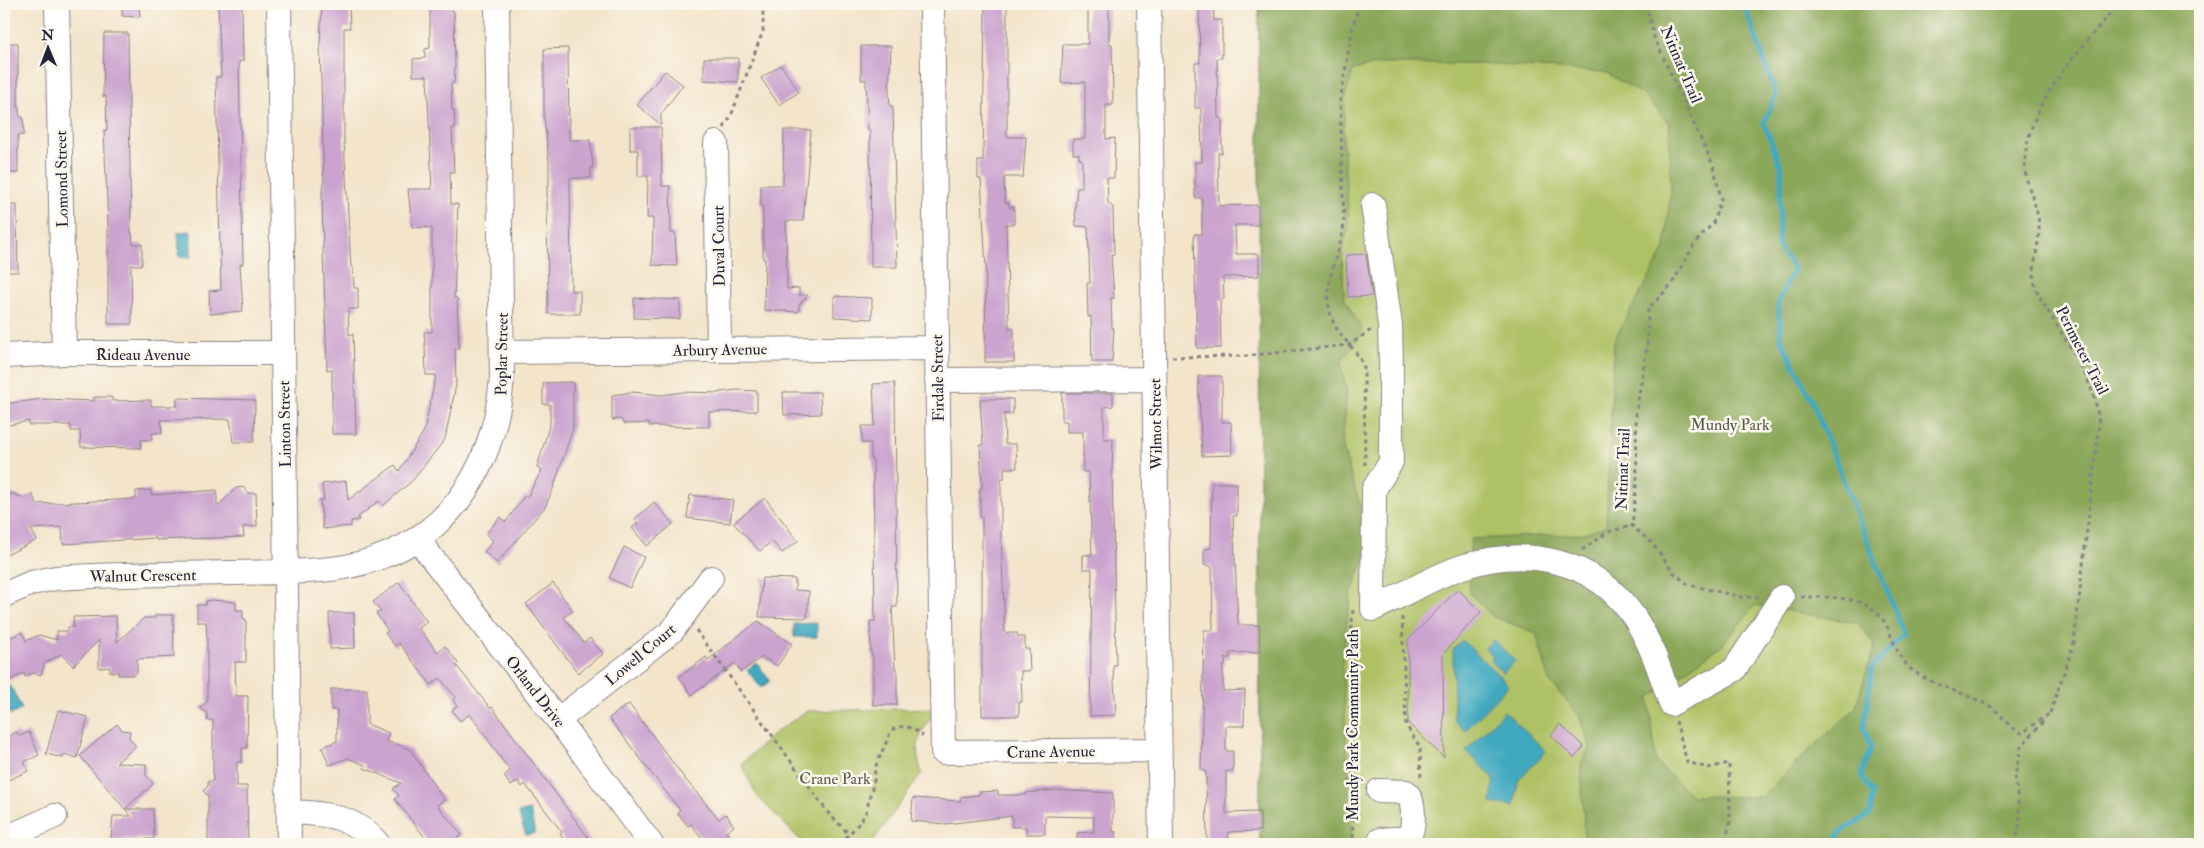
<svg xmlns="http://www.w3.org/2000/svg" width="2204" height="848" viewBox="0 0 2204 848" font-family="'IM FELL Double Pica',serif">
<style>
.green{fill:#afc165;stroke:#687250}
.forest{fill:#8ba75a;stroke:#56644a;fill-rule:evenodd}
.water{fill:#40a9c0;stroke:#31667e}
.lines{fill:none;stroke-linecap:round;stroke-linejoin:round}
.stream{stroke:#40a9c0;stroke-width:5}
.building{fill:#cba3cf}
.minor-casing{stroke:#8a8382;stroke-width:26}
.path{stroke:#8a8382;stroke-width:3;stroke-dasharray:4 4;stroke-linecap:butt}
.minor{stroke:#fff;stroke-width:24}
.labels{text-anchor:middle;stroke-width:5;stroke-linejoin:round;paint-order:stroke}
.street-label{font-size:16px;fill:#22223b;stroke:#fbf7ec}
.park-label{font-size:16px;fill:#535a4a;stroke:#fbf7ec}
</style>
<rect width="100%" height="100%" fill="#fbf7ec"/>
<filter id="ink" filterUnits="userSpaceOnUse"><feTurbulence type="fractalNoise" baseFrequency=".02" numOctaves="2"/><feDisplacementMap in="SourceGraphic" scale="10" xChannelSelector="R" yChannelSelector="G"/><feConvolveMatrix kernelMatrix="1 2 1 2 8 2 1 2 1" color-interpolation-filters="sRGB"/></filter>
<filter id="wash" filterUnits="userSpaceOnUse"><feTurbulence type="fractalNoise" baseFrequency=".0096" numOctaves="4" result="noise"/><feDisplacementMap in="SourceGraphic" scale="20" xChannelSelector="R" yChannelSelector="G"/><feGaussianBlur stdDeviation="1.12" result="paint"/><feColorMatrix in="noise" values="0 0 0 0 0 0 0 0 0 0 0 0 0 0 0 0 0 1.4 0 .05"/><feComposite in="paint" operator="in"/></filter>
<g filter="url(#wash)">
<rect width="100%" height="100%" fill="#f3e4ca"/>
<path class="green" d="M1259,4H2200V844H1260Z
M937,708C921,733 911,743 922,773L871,844H804L757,796L741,764L775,733L806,711Z"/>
<path class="forest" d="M1259,4H2200V844H1585L1581,764L1590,747L1579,715L1550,682L1536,633L1492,616L1470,593L1469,562L1471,539L1581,534L1606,526L1614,340L1665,249L1671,187L1669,124L1644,95L1605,72L1480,64H1379L1353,70L1345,98L1343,142L1349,225L1342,251L1344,298L1363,331L1341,362L1347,394L1342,445L1371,543L1351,593L1342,660L1352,844H1260ZM1755,605L1858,623L1875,645L1855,709L1802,757L1762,797L1692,796L1656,762L1649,698L1724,643Z"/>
<path class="water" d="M191,231V257H179L178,232Z
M817,623V637H794V624Z
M1462,640L1509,685L1465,731L1454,720L1453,650Z
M1493,640L1515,661L1503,673L1490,660L1493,656L1485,648Z
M757,663L770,681L761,688L747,670Z
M10,685L22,709L11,715L4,701V688Z
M1504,711L1546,751L1518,781L1514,806L1491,803L1494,778L1466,751Z
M530,810L535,833L526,835L518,813Z"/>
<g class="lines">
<path class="stream" d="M1744,4L1776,94L1764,123L1782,169L1778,246L1794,269L1778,302L1781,339L1813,403L1904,634L1872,668L1864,727L1871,747L1861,775L1872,793L1870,814L1839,833L1835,844"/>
</g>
<g id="blocks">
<path class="building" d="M122,4H139L140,17L122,16Z
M218,4H242L243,61H239L243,264H240L243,311L210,314L209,291L221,290L216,77H221Z
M322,4H349L350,28H344V141L351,267H353L354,288H358V309H348L349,335L353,334L356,434H332V369L327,370L323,252L322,188H324L320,44Z
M430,4H452V11H454L455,67L454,83H451L452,110H454L455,128H452L454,172H450L451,204H458L454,298H457L459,349H455L456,385L445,439L413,480L383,506L379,501L358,517L359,520L351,521V526L323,529L320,500H324L322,484L346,481L348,500L395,465L399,471L424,431L436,375H426L425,345L424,332H432V228L412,227L408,189H432L427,76H413V59L425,58V49L430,48Z
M985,4H1007V137H1026L1023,177H1005L1004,179L1005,203H1009V207H1014V224H1006L1009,329H1014V362H985L986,269L981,179H978V161H983Z
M1088,4H1109V44H1112L1113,105H1106V139L1115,138L1114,178H1107L1108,203L1113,207L1114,254L1111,255L1114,298H1111L1112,328H1114L1112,362H1092L1091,316L1088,317L1087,283H1090L1088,227L1076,226L1075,209L1077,188H1081L1082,185V159H1079V154H1073V139H1085V82L1061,83L1063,44H1088Z
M1199,4H1213L1214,20H1222V58H1217L1218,118H1222V153H1218L1219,206L1258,205V225H1235L1236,254H1259V276L1223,277L1224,299L1220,300L1221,348H1197L1194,234H1202V198H1195V162H1202L1201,108H1195V63H1200Z
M104,33H128L131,233H132L133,244H142V265H131L132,324H108V225L104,130H107L106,96L103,97Z
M4,43H18V104L20,117H23L24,135H18V173H4Z
M861,46H891L889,94L890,106H893L897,267H871L870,130H868L866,80H861Z
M568,48L569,140H590L593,167H591V178H570L571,291H580V314H548L547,187H549V162L544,117V49Z
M704,58H738V82L704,80Z
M781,65L799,92L779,105L761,78Z
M665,71L683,85L661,114V125L637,105Z
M630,127H661L662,186H670L671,233H675L677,266L652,265L653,218H647L648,176H638V150H630Z
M784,130H811L803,221H786L787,289L799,288V295H808L799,305V312L764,310L765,259H763V206H761V185H783Z
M4,205H17L18,272H4Z
M1366,254L1372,296L1348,297L1346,255Z
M834,296L872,298V319L834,317Z
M634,298L680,300V319L634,318Z
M1198,376H1222V422H1231L1232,455L1202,456Z
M573,382V428L553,489L545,507L497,563L484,552L493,541L486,534L500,517L506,522L525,495L527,497L542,470L537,468L550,423V404H543V383Z
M895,383L897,607H892L895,669H897V705H873V655H871L870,621H875L873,460H871V443H862V426H875L873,384Z
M737,390L757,391V411L709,412V427L649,426V423L624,424L621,419L612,420V395L632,392L662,395L683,392L720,393V392Z
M783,392H820L821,414L784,415Z
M1062,393H1113V406L1104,407V439H1113L1112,471L1116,665H1113L1116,715L1090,716L1092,569H1083V555H1092L1089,472H1083V432H1067V421H1062Z
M94,397H112V401L151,400V406H177V398L255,400L254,442H233L230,419L161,420L162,433H152V440H141V448L81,447L80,431H71V425H29V421L4,426V404L44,399L94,401Z
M980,399H1013V414H1004L1005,444H1016L1017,468H1004V479H1001V537L1005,633H1017L1018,637H1025V649H1029L1030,671H1021L1022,702H1019V716H982V517H980V488H982L980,445H983Z
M1212,483H1237V516H1233L1238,625H1259L1260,652L1230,653V658H1225V666H1223V691L1245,690L1244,726H1226V751H1233V771H1226V813L1260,812V831L1228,832V844H1207L1206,772L1201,769L1204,630H1213L1212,568L1211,566L1204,565V549L1211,548Z
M243,487L248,493H256L257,526L243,527L244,537L156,540V538L63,544L62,527L31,529L37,540L4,556V530L10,493L24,498L32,494L37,504L136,499V491L151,490V495L217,490V507L236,488Z
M690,495L733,500L730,523L687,518Z
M765,498L798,541L782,553L772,541L760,551L733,523Z
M654,502L673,524L647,546L632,528L638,523L635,519Z
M624,547L644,557L630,588L609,578Z
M762,578L795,579V590L809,591L807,618L759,617Z
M399,582L427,622L419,628L437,652L445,646L458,663L456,665L490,708L492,707L593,844H567L560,834L562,832L525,784L522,787L518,781L511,786L504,776L510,771L470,714L460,721L452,710L457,706L453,700L456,698L440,678L431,685L399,643L395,646L385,633L388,631L376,613L381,612L373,602Z
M553,583L573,611L564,617L584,643L590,638L603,654L578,673L526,604Z
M1458,589L1481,612L1443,654L1444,758L1408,723V640Z
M211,600L236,602V610H243V619H246V662H235L236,696H248L247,748H242V762H237V786H247L248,844H208V796L203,791L208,786V781H213V720H207V713L200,708L207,702V638L206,622H197V605H205L206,601Z
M329,613H354L355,648L330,649Z
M155,615H173L174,657L137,659V672L134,675H118V672H110V667L99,668V640L73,666L61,654L44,664L41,675L33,673L25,677L24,673L4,683V641L22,632L26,641L39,635L57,640V631H68V627H74L73,617L116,616L117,642L144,618H155Z
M758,621L792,644L777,666L762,657L741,672L735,663L692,695L679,677L706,657L708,660Z
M331,689H367V724L389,733L386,741L410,749L444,800L437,805L462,835L456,839L461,844H430L395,799L399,796L393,789L401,783L364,768L365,765L348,758L329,765L322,747L337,741V710H331Z
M629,704L685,779L719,819L726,814L734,826L726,832L735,844H707L691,824L688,826L677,812L680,810L609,718Z
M58,710L88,717L77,758L64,754L63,758L46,754Z
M117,724L122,730L130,731L129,738L136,746L116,763L146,764V775L153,784L125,809H153L154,839H111L113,816H131L80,756Z
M1560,724L1584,747L1574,758L1551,735Z
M17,732L19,736L29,732L39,755L24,762L28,771L4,782V738Z
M1055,790L1113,793V832H1116V844H1077V833L1094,832V817L1045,816V834H1026V827H1012V816L946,824L911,821L913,798L961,801L960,797L979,795V792L998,791V795H1026V793Z"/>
</g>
</g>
<g filter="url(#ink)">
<use href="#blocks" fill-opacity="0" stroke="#8a8382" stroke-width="1"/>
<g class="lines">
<g class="minor-casing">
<path id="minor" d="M57,4L64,353
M279,4L289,844
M932,4L943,752L1159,750
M1149,4L1161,844
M716,143L719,349
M1373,205L1390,325L1391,364V462L1374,489L1373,609C1402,596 1432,577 1462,567C1526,546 1594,558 1634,617C1652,644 1661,674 1671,704L1734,670L1782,597
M502,352L937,348
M4,356L64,353H283
M937,380L1154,379
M418,540L558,720L651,844
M4,595L31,583L56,578C115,574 175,574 235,573C271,572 309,573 345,567C444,548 493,475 502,379L497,4
M558,720L672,631L711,578
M1379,791L1406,792C1415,801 1415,828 1408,838L1380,840
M289,812C323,813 355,816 378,844
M4,839L55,816"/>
</g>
<path class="path" d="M1360,4L1353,25L1340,101L1344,223C1340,257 1318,289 1334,324C1342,340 1359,351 1364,368L1365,465
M1646,4L1654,37L1714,167L1721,199L1713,223L1695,243L1672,284L1648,309L1647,347L1636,413L1637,478L1632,526L1653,544L1673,572L1689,585L1742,597H1760
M724,128L731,116L763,31V4
M1172,357L1245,356L1349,345L1371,330
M1582,550L1608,532L1631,526
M1801,597C1834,597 1875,594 1889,631C1895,646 1901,663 1915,672C1938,688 1968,693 1991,707C2004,715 2006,727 2022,733L2050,713
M1353,610L1349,658L1353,844
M1402,617L1406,725L1420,747L1421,781
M696,630L829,814L848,833
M2050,713L2074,643L2099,425C2096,375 2060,336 2038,293C2028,274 2040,247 2039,226C2038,205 2026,187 2025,168C2023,105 2082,49 2118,4
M1676,721L1687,762L1708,768L1729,763L1730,822L1725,844
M840,844L861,821L866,812L874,781L875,768L891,731C903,722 913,728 923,736
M2016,844L2020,817L2015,776L2021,747L2046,718"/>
<use href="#minor" class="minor"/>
</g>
</g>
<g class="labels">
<g class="street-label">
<text transform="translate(1682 64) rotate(67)" y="6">Nitinat Trail</text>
<text transform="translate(61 179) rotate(-91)" y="6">Lomond Street</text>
<text transform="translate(718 246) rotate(-91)" y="6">Duval Court</text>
<text transform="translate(720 349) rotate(-1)" y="6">Arbury Avenue</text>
<text transform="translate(2083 350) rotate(63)" y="6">Perimeter Trail</text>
<text x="143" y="360">Rideau Avenue</text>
<text transform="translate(501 354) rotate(-89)" y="6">Poplar Street</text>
<text transform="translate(937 378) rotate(-91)" y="6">Firdale Street</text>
<text transform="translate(284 424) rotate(-91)" y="6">Linton Street</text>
<text transform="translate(1155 424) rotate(-91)" y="6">Wilmot Street</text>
<text transform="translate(1622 469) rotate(-88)" y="6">Nitinat Trail</text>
<text transform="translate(143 575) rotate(-1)" y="6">Walnut Crescent</text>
<text transform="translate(640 654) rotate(-40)" y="6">Lowell Court</text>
<text transform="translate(536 691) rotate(52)" y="6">Orland Drive</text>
<text transform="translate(1352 725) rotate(-90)" y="6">Mundy Park Community Path</text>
<text transform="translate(1051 751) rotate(-1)" y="6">Crane Avenue</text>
</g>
<g class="park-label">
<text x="1730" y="430">Mundy Park</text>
<text x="835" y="784">Crane Park</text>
</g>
</g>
<rect width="2204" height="848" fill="none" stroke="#fbf7ec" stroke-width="20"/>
<g transform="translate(48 48) rotate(359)" stroke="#fbf7ec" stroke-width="4" paint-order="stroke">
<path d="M0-4L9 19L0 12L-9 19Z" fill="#22223b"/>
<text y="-8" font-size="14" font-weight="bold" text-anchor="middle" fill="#22223b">N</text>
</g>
</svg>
